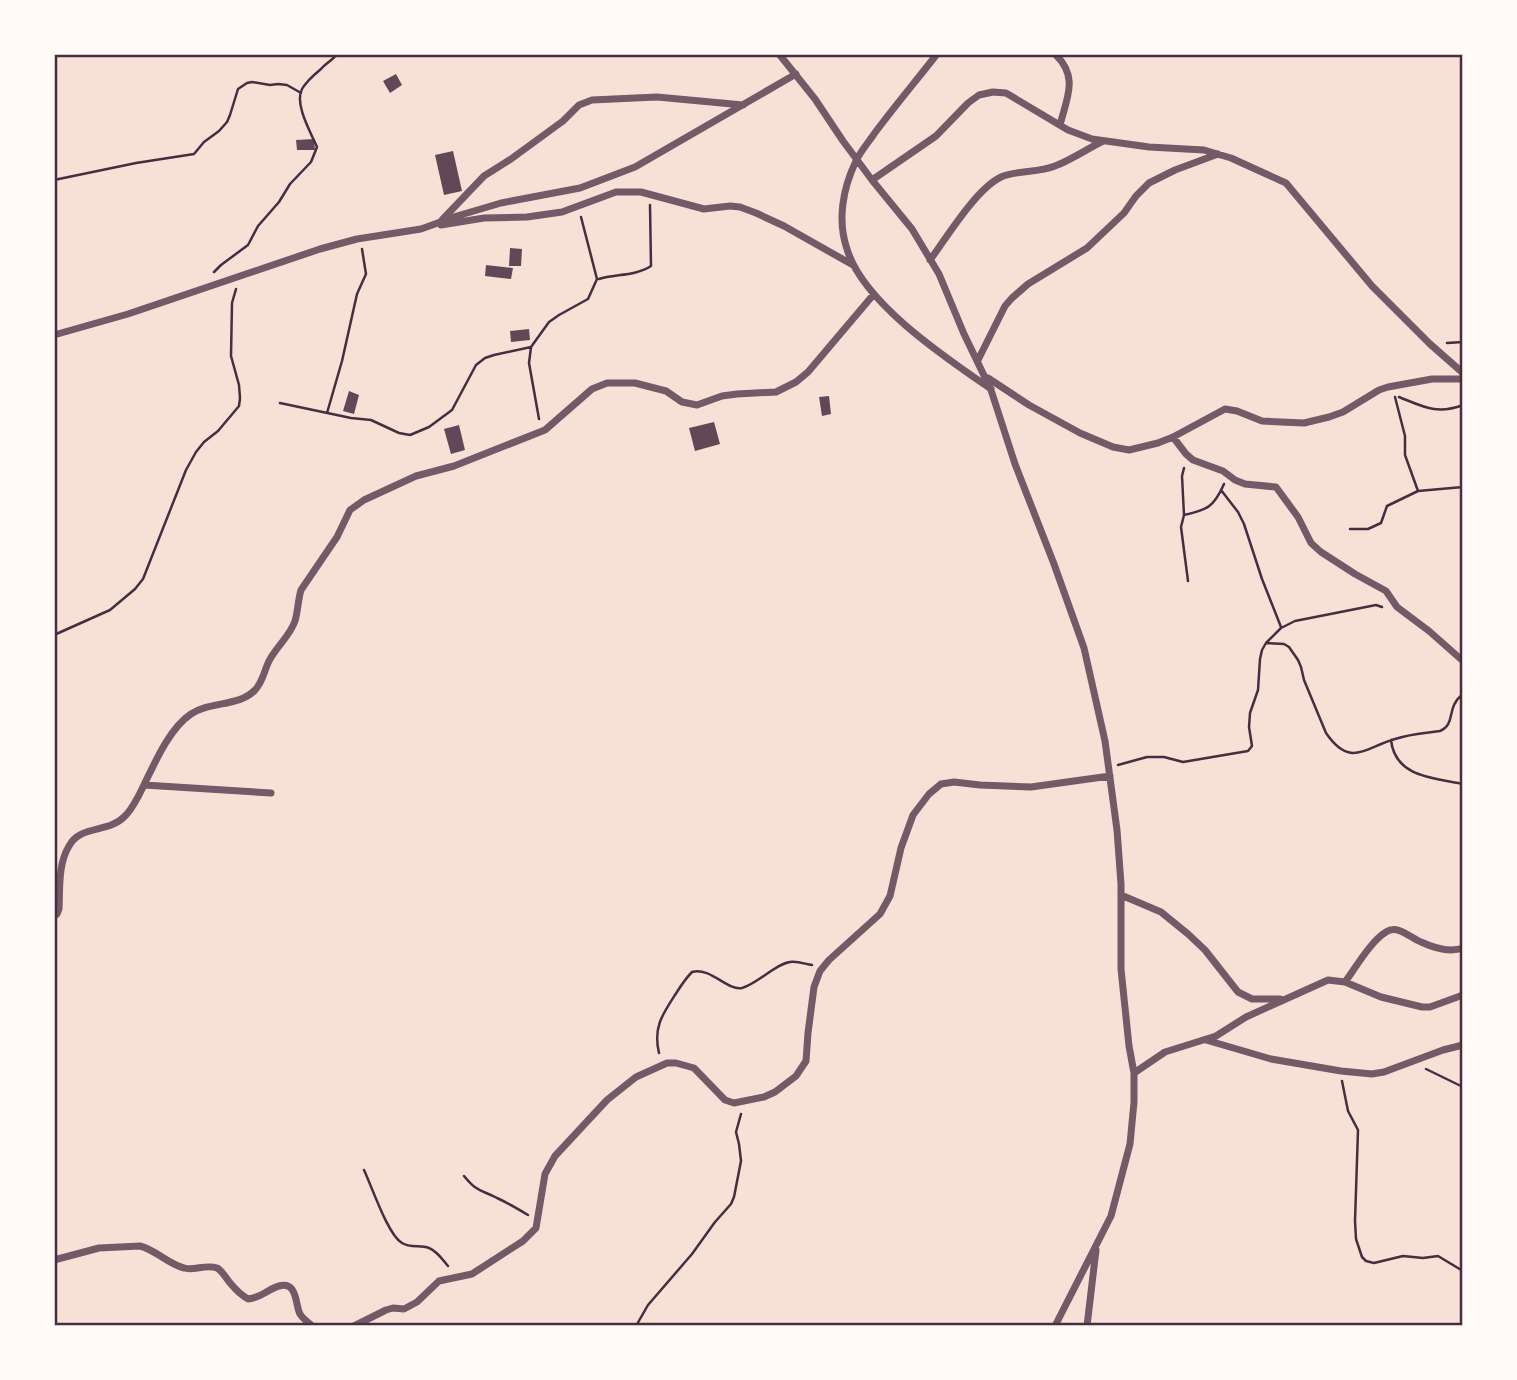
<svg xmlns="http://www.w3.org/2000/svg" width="1517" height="1380" viewBox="0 0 1517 1380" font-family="Commissioner,sans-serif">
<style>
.building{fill:#644757}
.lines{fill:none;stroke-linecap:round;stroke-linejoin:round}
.path{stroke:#4a2c40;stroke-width:2.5}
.minor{stroke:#755966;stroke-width:7}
.neatline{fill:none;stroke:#4a2c40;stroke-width:2.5}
</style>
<rect width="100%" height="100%" fill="#f7e1d7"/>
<path class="building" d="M396,74L402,85L390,93L383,81Z
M314,139L315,150H297L296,140Z
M453,151L462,191L444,195L435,155Z
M510,248L522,249L521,266H509Z
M486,265L513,268L511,279L485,276Z
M529,329L530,340L511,342L510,331Z
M349,391L359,395L354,414L343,411Z
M829,396L831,414L822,416L819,397Z
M714,422L720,444L695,451L689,428Z
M459,425L465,450L451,454L444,429Z"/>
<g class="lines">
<path class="path" d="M54,180L136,163L194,154L204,142L219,131L227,122L230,115L238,89L247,83L252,82L270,85L278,84L287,85L301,93
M214,272L221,265L248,245L258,226L279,202L290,184L311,162L317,147C311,133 294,104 302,89C306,82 315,74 321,69C326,63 333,60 337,54
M599,279C615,274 636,276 651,266L650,205
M1447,343L1463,342
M1395,397L1405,436V455L1418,491
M1399,397C1424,407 1437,415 1463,405
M280,403L351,418L371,420L399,433L410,435L429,427L452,410L476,365L485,358L494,355L531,347
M327,413L342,361L357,294L366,274L362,249
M539,419L529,363L531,347L549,322L559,315L588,299L597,279L581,217
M1184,468L1182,476L1184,515L1181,527L1188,581
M1221,490L1238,512L1244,524L1262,579L1281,627
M1184,515C1207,510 1214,507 1224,484
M1350,529H1368L1381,523L1387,506L1418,491L1463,487
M54,635L110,610L135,589L143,579L186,470L196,452L204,442L218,431L239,406L240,398L239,385L231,356L232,303L236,289
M1266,643L1284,644L1289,647L1298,660L1301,667L1304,680L1326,733C1350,768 1364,748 1395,739C1409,734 1425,733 1440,731C1457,723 1445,708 1463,694
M1391,740C1395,777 1433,778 1463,784
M1118,765L1147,757H1164L1183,762L1248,751L1252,746L1249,727L1250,713L1258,690L1260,659L1262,650L1266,643L1281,628L1295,621L1376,605L1382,607
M659,1053C653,1028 662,1015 675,995C680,987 685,979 692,972C711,967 727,991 742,988C759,983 775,964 790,962C798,961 805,964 812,965
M1426,1069L1463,1087
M1342,1081L1348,1111L1358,1130L1355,1221L1356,1239L1362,1257L1366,1261L1374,1263L1403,1256L1423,1258L1438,1256L1463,1271
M364,1170C372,1187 388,1235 402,1243C410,1248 420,1245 429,1248C437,1251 443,1260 448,1266
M464,1176C478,1193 480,1189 497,1198C508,1203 518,1209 528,1215
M636,1326L648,1305L692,1254L715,1222L731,1204L734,1197L741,1161L739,1144L736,1132L741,1114"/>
<path class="minor" d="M779,54L815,99L843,141L872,180L912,229L939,274L964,334L991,390L1015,464L1054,564L1084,648L1105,741L1117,830L1121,884V969L1129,1046L1134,1073V1102L1130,1144L1111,1216L1055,1326
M937,54C916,81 894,107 874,134C868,143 860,152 856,161C843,188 837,220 847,249C863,303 946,358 991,389
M1055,54C1079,77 1067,97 1060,125
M872,180L936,136L968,103L979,95L993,92L1006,93L1068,130L1092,139L1149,147L1204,150L1231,158L1286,183L1372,286L1430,344L1463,373
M442,220L484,176L511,159L563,121L579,105L592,100L657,97L743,105
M441,225L484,218L527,217L562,212L616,192H641L704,209L730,206L740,207L756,213L784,226L853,265
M930,260C947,237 976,189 1001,177C1017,170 1038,173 1055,166C1071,160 1087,149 1103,141
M54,335L128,314L320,249L357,239L421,229L457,216L501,203L580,188L635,167L796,74
M978,360L1005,306L1012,298L1028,284L1087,248L1124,213L1136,196L1149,183L1175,170L1218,154
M988,378L1029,405L1080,433L1113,447L1129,450L1158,443L1173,437L1225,409L1237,411L1262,421L1304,423L1329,417L1343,412L1379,390L1388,387L1432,379H1463
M1173,437L1186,454L1193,460L1223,471L1235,480L1245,484L1276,487L1298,517L1311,543L1321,552L1355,574L1386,591L1397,607L1429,631L1463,661
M144,785L271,793
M1121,895L1161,912L1188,934L1205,950L1238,992L1252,999H1280
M54,916L57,914L59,909C60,888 58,864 69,846C80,825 108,833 124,817C131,811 135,802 139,795C152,770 167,730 191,714C210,701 239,707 255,690C263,682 264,671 269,661C276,647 290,636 295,621C298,611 298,600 301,590L337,537L350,510L364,500L416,476L454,466L545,430L592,389L607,383H635L666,391L682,402L697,405L722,396L737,394L776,392L796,382L808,372L874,294
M1345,982C1356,967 1371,941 1386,932C1398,924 1410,938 1421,942C1434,948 1449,953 1463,948
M1206,1040L1271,1059L1341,1071L1372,1074L1384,1072L1443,1050L1463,1045
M1134,1073L1165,1052L1216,1036L1246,1017L1328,980L1345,982L1381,997L1422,1007H1430L1463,995
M54,1260L99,1248L140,1246C156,1250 168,1264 184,1268C194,1271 206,1264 217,1268C223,1271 226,1279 231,1284C236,1290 241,1295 248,1299C261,1298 268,1289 279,1286C298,1281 295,1305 300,1314C303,1319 308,1322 312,1326
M354,1326L386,1310L393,1308L404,1309L417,1302L439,1281L472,1274L523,1241L536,1228L545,1174L555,1156L607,1100L636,1077L667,1063H676L694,1068L725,1100L734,1103L764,1097L775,1092L796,1076L806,1061L808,1033L814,987L820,971L829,960L880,914L890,896L901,848L913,815L929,794L941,784L954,782L980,785L1031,787L1110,776
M1087,1326L1096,1250"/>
</g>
<rect width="1517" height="1380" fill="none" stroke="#fffaf5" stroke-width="112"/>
<rect x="56" y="56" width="1405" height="1268" class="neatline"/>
</svg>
